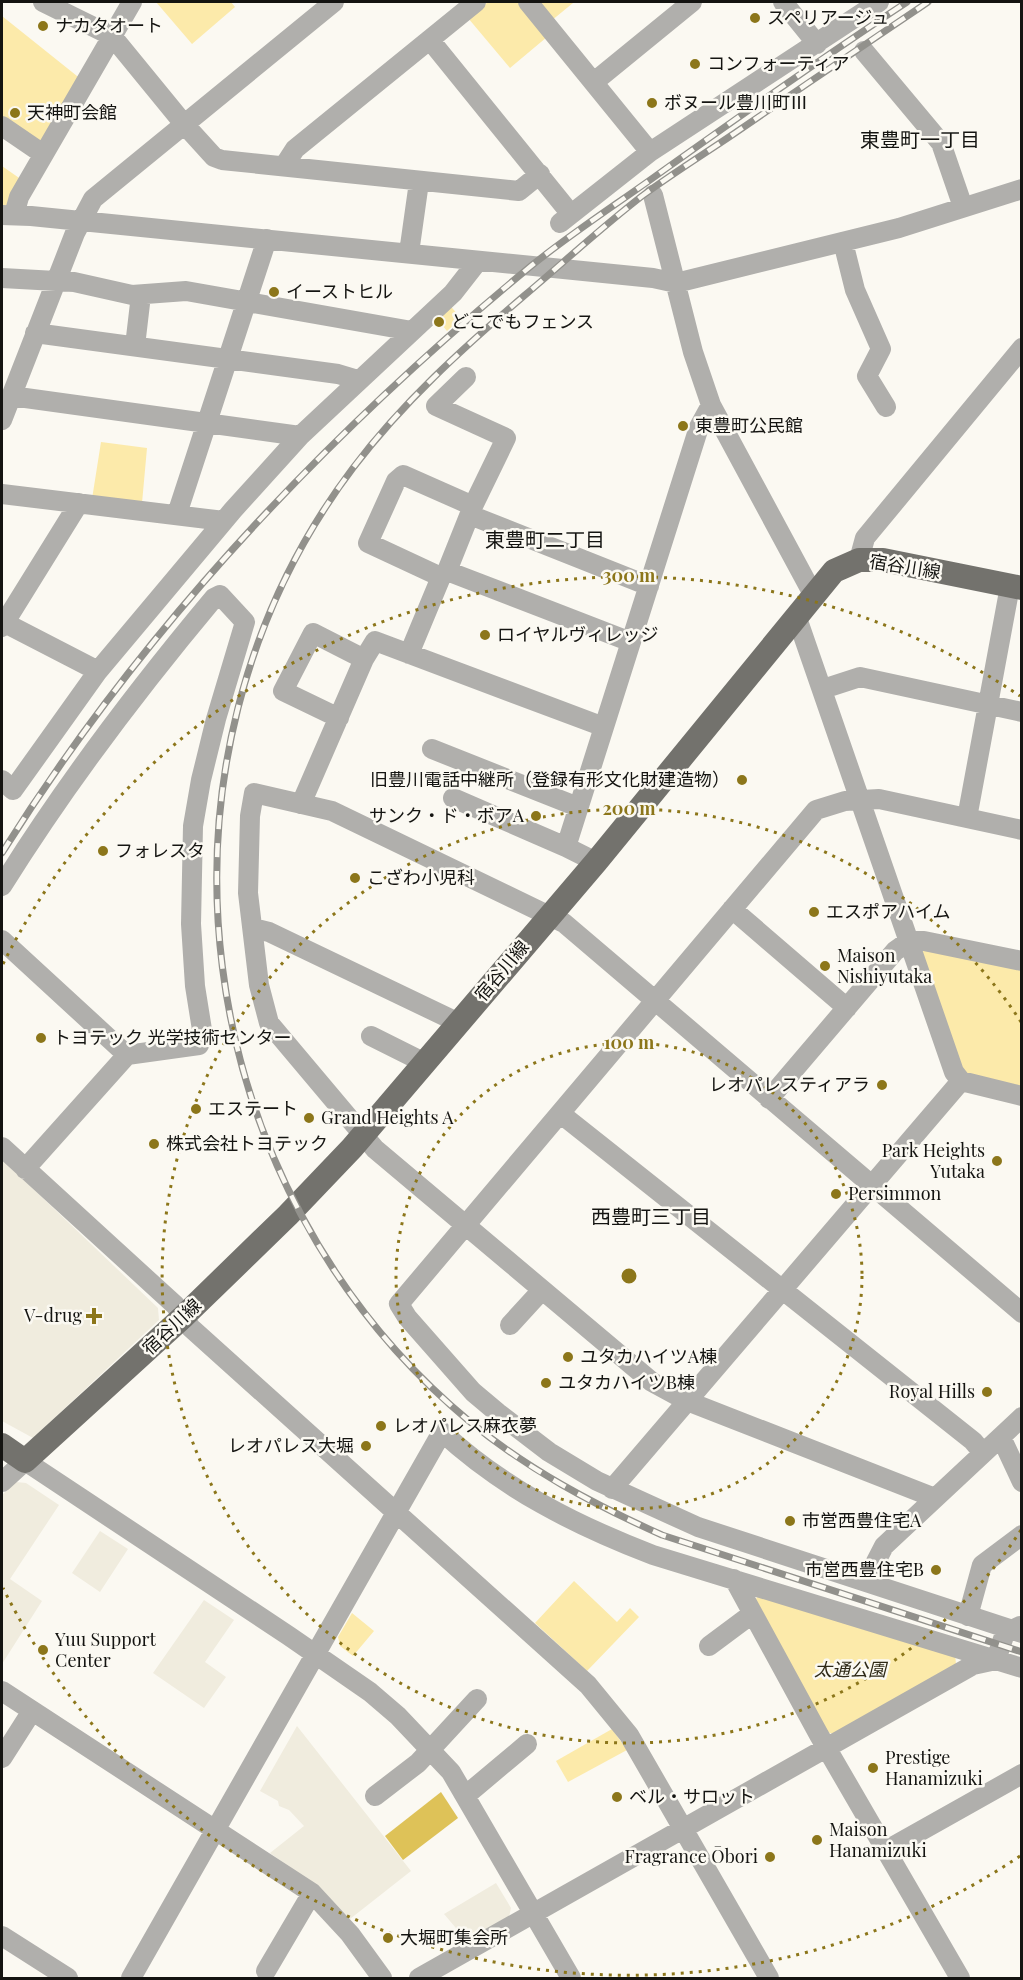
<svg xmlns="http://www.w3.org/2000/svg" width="1023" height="1980" viewBox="0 0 1023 1980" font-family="'Playfair Display','Noto Sans JP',serif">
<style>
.built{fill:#f0ecde}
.green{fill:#fceaaa}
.forest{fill:#dec258}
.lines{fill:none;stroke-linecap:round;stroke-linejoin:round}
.minor{stroke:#b0afac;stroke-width:20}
.major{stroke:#73726d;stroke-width:24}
.rail-casing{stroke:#92918c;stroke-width:7}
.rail{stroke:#fbf9f2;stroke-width:4.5;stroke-dasharray:14;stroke-linecap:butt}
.ring{fill:none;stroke:#8c761a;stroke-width:3;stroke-dasharray:3 6}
.poi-dot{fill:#8c761a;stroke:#fbf9f2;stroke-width:2}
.labels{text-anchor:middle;stroke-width:5;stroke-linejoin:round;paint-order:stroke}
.poi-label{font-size:18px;fill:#141411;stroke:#fbf9f2;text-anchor:start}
.street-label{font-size:18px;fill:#141411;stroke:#fbf9f2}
.park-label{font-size:18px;font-style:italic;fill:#2e2917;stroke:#fbf9f2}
.neighbourhood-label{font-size:20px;fill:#141411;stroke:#fbf9f2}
.centre{fill:#8c761a;stroke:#fbf9f2;stroke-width:3}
.ring-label{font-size:18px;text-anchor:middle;font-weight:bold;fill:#8c761a;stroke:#fbf9f2;stroke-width:5;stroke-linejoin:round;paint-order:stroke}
</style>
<rect width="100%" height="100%" fill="#fbf9f2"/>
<path class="built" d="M2,1159L158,1308L159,1320L33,1438L2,1421Z
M16,1482L26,1483L59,1505L10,1579L42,1601L2,1664V1495Z
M100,1531L128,1549L100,1592L72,1573Z
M204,1600L234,1620L205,1662L226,1677L204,1708L153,1673Z
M297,1726L411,1871L350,1919L325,1893L270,1853L304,1826L289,1810L279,1806L278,1801L260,1791Z
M496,1883L511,1908L509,1917L467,1941L444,1914Z"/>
<path class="green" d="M156,2H231L235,7L192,44Z
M488,2H518L547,37L510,68L468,18Z
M535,2H572L573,3L551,21Z
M2,16L82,80L43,143L2,121Z
M2,166L22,180L7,205L3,206Z
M445,300L461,318L447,331L431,312Z
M101,442L147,448L142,503L92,499Z
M925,947L1021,967V1090L968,1078L960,1070L921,956Z
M574,1581L617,1622L630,1608L639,1617L587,1671L535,1623Z
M759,1591L955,1652L956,1665L836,1735L827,1732L755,1602Z
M352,1613L374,1631L353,1656L340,1646L338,1637Z
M612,1729L627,1750L568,1782L556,1761Z"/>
<path class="forest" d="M441,1792L458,1818L403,1860L385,1836Z"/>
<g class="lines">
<path class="minor" d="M43,2L112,36L184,124L214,157L222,160L519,191L540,174
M528,2L650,152
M783,2L817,44
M430,40L570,213
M864,51L941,143L963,207
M594,82L692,2
M2,126L43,154
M284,166L295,149L476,2
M653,195L693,352L711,405L814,596
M2,215L31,216L653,278L676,283L899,228L1022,189
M14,215L19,197L132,2
M560,223L650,152L879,2
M843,242L855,290L881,349L867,376L886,407
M409,253L419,182
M2,278L74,282L132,295L186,291L412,331
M35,333L338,374L358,380
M135,346L141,295
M11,396L300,436
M2,420L75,233L93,199L334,2
M2,494L224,521
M177,514L267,239
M470,515L649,586
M859,560L865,538L1022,348
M447,571L631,642
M441,577L447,571L473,506L506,438L436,406L466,377
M797,618L954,1072L961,1081L1022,1096
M5,623L98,671
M2,627L79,503
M409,654L441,577L368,543L396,481L403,475L473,506
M823,689L860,677L1022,712
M339,718L283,691L313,633L364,659
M432,749L578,807
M2,780L13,790L98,671L233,510L300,436L453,293L478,261
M453,798L566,847
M301,804L364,659L375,641L604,727
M967,818L1010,586
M1022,830L879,799L845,801L816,810L399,1304L407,1317L473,1392L498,1413L549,1452L597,1481L698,1527L1022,1633
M596,862L566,847L699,427L711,405
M2,886C65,785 137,690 214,598L220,595L245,622L216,719L201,780L193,826L191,924L195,986L203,1036L199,1045L127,1055L25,1169
M732,909L847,1008
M253,928L269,932L459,1023
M2,940L127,1055
M371,1036L425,1063
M769,1099L895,951L909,941H924L1022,961
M561,1114L973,1441L983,1453
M2,1147L175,1305L191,1328L588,1685L629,1735L769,1978
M510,1325L542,1290
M1001,1437L1022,1482
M2,1482L25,1461L289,1636L370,1692L398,1716L451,1772L571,1978
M612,1489L961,1081
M935,1498L687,1401L652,1382L375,1149L269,1023L259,985L248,893L250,816L254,793L332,811L564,923L1022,1313
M734,1579L819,1735L960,1978
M866,1581L884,1546L1022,1417
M968,1616L982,1565L1022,1535
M709,1646L752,1614
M2,1691L312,1893L350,1934L382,1978
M2,1758L32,1711
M375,1796L418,1763L477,1699
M465,1796L527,1744
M885,1851L1022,1774
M2,1936L68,1978
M266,1971L312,1893
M131,1978L442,1432C504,1489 575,1525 653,1555L1022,1668
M419,1978L973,1665L996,1660L1005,1633L1020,1626"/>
<path class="major" d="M2,1445L25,1461L183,1317L288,1215L352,1148L596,862L834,571L859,560H883L1022,588"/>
<g class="rail-casing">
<path id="rail" d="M928,2C864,45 799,89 735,133C704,154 672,174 642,196C602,227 564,262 525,295C463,348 403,402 353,468C131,762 188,1187 469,1421C527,1469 593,1504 662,1535L1022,1652
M2,853C142,629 327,434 531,266C573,232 620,202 664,170C744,113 825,56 907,2"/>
</g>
<use href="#rail" class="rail"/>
</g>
<g class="ring">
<circle cx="629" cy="1276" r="233"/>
<path d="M1021 1530A467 467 0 1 1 1021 1022"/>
<path d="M1020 1856A700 700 0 0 1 3 1588M3 964A700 700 0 0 1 1020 696"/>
</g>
<g class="poi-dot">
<circle cx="755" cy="18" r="6"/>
<circle cx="43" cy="26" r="6"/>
<circle cx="695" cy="64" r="6"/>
<circle cx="652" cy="103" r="6"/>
<circle cx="15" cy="113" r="6"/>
<circle cx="274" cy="292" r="6"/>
<circle cx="439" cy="322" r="6"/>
<circle cx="683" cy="426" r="6"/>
<circle cx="485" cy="635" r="6"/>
<circle cx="742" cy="780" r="6"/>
<circle cx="536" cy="816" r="6"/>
<circle cx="103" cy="851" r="6"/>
<circle cx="355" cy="878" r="6"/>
<circle cx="814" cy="912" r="6"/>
<circle cx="825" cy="966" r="6"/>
<circle cx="41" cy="1038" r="6"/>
<circle cx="882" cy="1085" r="6"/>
<circle cx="196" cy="1109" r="6"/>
<circle cx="309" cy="1118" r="6"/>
<circle cx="154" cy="1144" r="6"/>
<circle cx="997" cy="1161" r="6"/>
<circle cx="836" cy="1194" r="6"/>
<path d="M91 1307h6v6h6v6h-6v6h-6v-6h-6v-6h6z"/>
<circle cx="568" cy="1357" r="6"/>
<circle cx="546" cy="1383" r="6"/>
<circle cx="987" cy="1392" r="6"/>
<circle cx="381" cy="1426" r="6"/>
<circle cx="366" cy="1446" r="6"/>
<circle cx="790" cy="1521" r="6"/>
<circle cx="936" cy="1570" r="6"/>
<circle cx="43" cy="1650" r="6"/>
<circle cx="873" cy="1768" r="6"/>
<circle cx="617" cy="1797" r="6"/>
<circle cx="817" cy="1840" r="6"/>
<circle cx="770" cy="1857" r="6"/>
<circle cx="388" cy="1938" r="6"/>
</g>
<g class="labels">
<g class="poi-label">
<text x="767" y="24">スペリアージュ</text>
<text x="55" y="32">ナカタオート</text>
<text x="707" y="70">コンフォーティア</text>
<text x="664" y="109">ボヌール豊川町Ⅲ</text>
<text x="27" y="119">天神町会館</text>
<text x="286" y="298">イーストヒル</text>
<text x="451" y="328">どこでもフェンス</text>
<text x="695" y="432">東豊町公民館</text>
<text x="497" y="641">ロイヤルヴィレッジ</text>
<text x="730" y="786" text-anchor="end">旧豊川電話中継所（登録有形文化財建造物）</text>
<text x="524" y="822" text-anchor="end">サンク・ド・ボアA</text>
<text x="115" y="857">フォレスタ</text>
<text x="367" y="884">こざわ小児科</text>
<text x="826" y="918">エスポアハイム</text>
<text x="837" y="962">Maison<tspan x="837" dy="21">Nishiyutaka</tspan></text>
<text x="53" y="1044">トヨテック 光学技術センター</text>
<text x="870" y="1091" text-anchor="end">レオパレスティアラ</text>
<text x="208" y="1115">エステート</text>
<text x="321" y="1124">Grand Heights A</text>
<text x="166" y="1150">株式会社トヨテック</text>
<text x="985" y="1157" text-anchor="end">Park Heights<tspan x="985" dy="21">Yutaka</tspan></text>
<text x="848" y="1200">Persimmon</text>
<text x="82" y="1322" text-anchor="end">V-drug</text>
<text x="580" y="1363">ユタカハイツA棟</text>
<text x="558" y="1389">ユタカハイツB棟</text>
<text x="975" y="1398" text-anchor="end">Royal Hills</text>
<text x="393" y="1432">レオパレス麻衣夢</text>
<text x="354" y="1452" text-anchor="end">レオパレス大堀</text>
<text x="802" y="1527">市営西豊住宅A</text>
<text x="924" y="1576" text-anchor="end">市営西豊住宅B</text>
<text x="55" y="1646">Yuu Support<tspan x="55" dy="21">Center</tspan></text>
<text x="885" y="1764">Prestige<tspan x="885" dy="21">Hanamizuki</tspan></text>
<text x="629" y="1803">ベル・サロット</text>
<text x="829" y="1836">Maison<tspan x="829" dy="21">Hanamizuki</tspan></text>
<text x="758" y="1863" text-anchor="end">Fragrance Ōbori</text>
<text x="400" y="1944">大堀町集会所</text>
</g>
<g class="street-label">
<text transform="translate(905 567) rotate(9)" y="6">宿谷川線</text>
<text transform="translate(502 971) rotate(-50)" y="6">宿谷川線</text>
<text transform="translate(172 1327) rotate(-43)" y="6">宿谷川線</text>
</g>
<g class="park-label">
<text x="850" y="1676">太通公園</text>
</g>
<g class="neighbourhood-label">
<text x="920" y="147">東豊町一丁目</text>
<text x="545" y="547">東豊町二丁目</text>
<text x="651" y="1224">西豊町三丁目</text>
</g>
</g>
<circle cx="629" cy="1276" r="9" class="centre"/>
<g class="ring-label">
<text x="629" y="582">300 m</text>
<text x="629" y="815">200 m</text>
<text x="629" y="1049">100 m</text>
</g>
<rect width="1023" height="1980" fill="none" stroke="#141411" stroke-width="6"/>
</svg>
